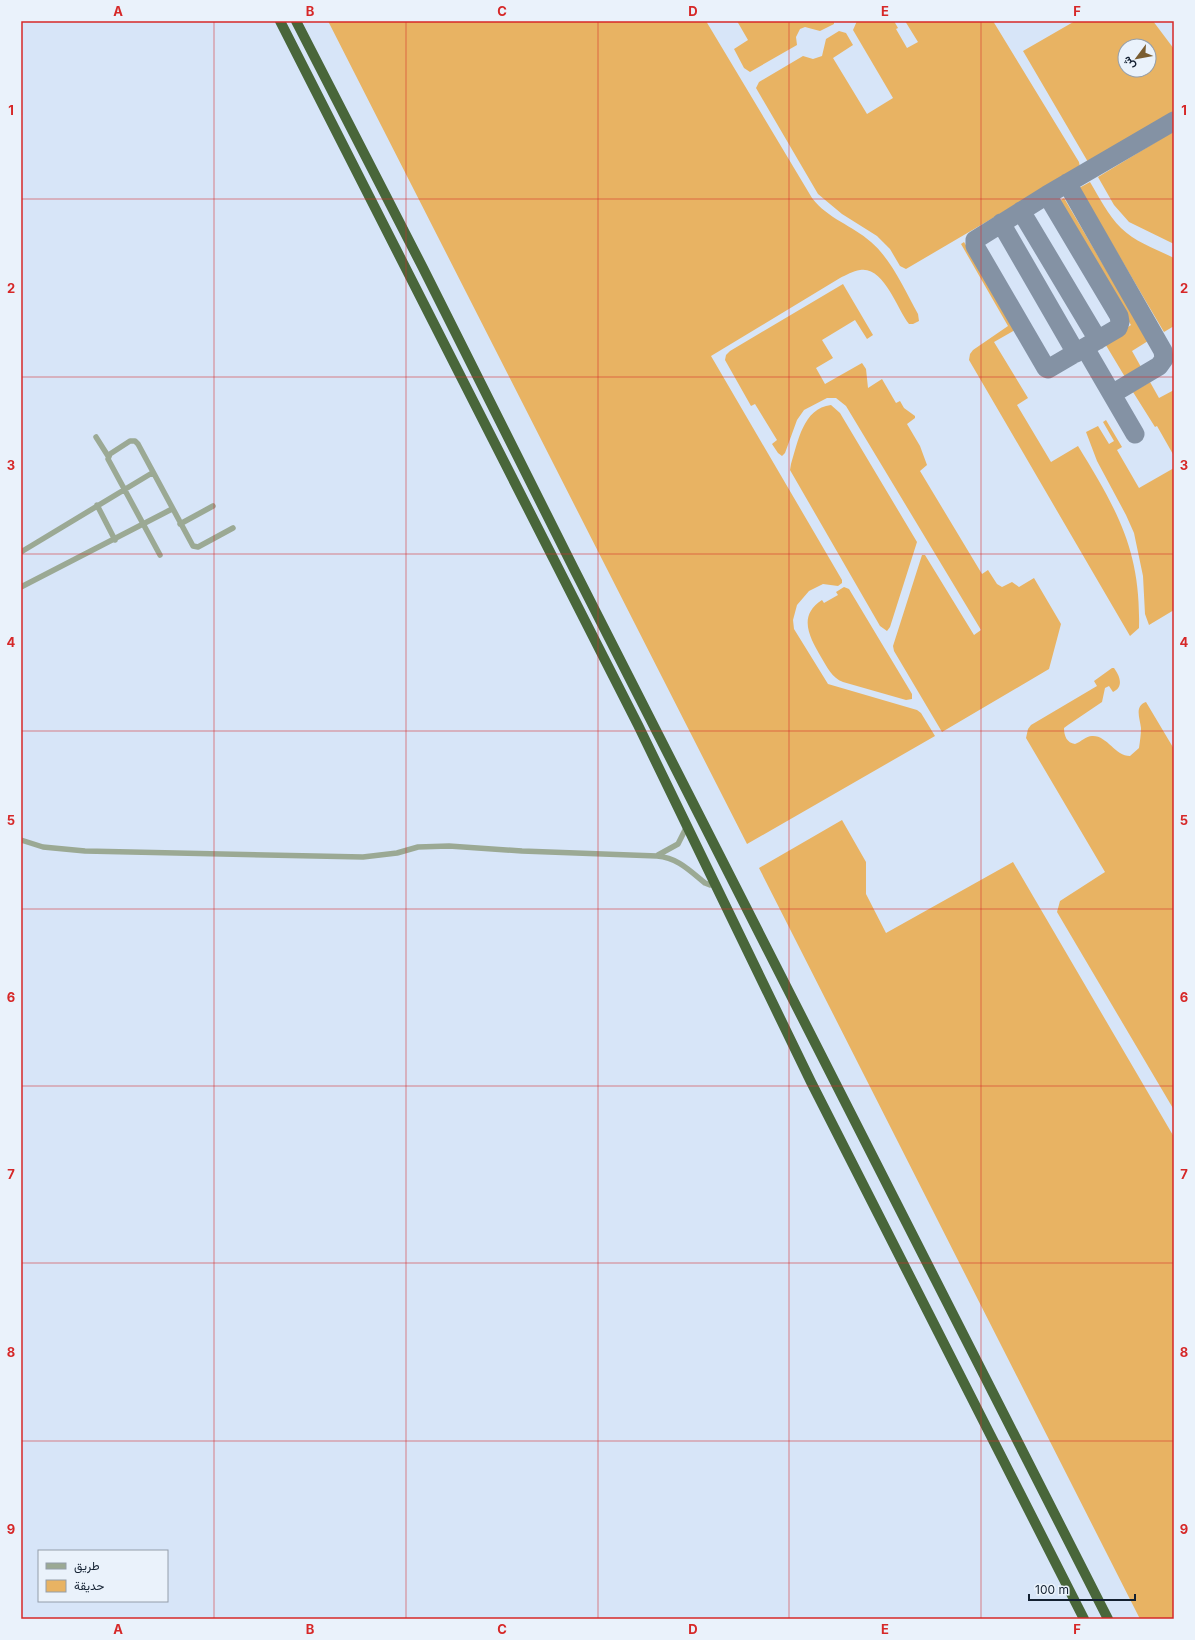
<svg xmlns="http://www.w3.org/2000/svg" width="1195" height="1640" viewBox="0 0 1195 1640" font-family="Inter,Vazirmatn,sans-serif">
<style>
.green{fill:#e8b363;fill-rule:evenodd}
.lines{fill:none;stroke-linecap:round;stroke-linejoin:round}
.taxiway{stroke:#8492a4;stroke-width:19}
.street{stroke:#9ba994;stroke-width:5.5}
.highway{stroke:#49663a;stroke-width:10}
.grid{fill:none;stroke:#d62828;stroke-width:1;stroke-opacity:0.55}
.neatline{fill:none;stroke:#d62828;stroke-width:1.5}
.grid-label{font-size:13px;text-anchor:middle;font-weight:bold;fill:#d62828}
</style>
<rect width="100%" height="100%" fill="#d7e5f8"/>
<path class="green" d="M328,21H706L812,198C828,219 852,225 871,242C892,260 905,291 918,314L919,321L913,324H909C897,309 884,266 860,270C853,271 846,275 840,278L711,356L842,580V583L838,586L823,584L809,591L797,605L793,620L794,629L828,684L917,710L921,713L935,736L747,844Z
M737,21H834V24L820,31L805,27L800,29L796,37L797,45L750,72L744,68L734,49L748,40Z
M857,21H894L898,28L896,29L907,48L918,42L905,21H993L1079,162L1080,167L906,269L900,266L890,249L877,236L842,214L818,194L756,88L759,82L803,56L813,59L822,56L826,39L839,31L846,33L853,45L833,58L867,114L893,98L853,30Z
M1075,21H1153L1174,49V112L1088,162L1023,51ZM1125,46H1149V70H1125Z
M1174,131V244L1129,222L1114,205L1098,177Z
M1090,182C1099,197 1108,215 1121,228C1135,242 1156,249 1174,258V326L1164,332L1079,188Z
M1064,198L1148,341L1132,351L1141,367L1125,377L1104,342L1131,325L1058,202Z
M964,242L1015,330L994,342L1028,398L1017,405L1051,462L1078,446C1117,510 1141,550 1139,628L1130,636L969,360L970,354L973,350L1008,326L961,244Z
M843,284L873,335L867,339L855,320L822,340L833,358L816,368L825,384L862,363L866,369L868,388L882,379L896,403L900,401L904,408L915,416V418L907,424L920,446L927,465L920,471L982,574L988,570L997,584L1002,587L1012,582L1019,587L1034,578L1061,624L1049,669L942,732L894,651L893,646L922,555H925L974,635L981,630L846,406L836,398H827L804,410L797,420L785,453L782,456L778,453L772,444L777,440L755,404L751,406L725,360L726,355L730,351Z
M1150,382L1159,398L1174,390V456L1157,426L1155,427L1133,392Z
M831,405L840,413L917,542L890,627L887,631L880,626L790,470L791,464C798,442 803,408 831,405Z
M1106,420L1122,447L1117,450L1139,488L1174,468V610L1149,625L1145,614L1143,576L1134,533L1126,515L1097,461L1086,432L1098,426L1109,444L1114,441L1103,422Z
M844,587L849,589L912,694V699L906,700L843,682C832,678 827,667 821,657C810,638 797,616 822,600L824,603L838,595L836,592Z
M1112,668H1114C1120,676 1124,687 1113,692L1109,686L1105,688L1102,702L1068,725L1064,728C1064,736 1067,743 1075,744C1081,742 1086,736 1092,736C1107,735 1115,756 1130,756L1139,748C1140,741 1141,734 1141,728C1140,719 1134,706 1146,702L1174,749V1110L1057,912L1060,901L1105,872L1026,738L1028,729L1031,725L1097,686L1094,681Z
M842,820L866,862V894L886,933L1013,862L1174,1137V1619H1140L759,868Z"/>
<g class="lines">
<path class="taxiway" d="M1067,183L1163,351L1164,359L1159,366L1112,394
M1047,195L1119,316L1120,322L1118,328L1048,369L1046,368L975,246V240L1047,195L1174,121
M1021,211L1098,340
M1001,223L1076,353
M1085,348L1135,434"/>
<path class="street" d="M96,437L108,456
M97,505L115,540
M180,524L213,506
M21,552L152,473
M160,555L108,459L110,454L130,441H135L138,444L193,546L198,547L233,528
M21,587L172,509
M21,840L43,847L85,851L363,857L397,853L418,847L449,846L522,851L657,856C678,858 689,870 705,883L710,885L715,883
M658,855L678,844L687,826"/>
<path class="highway" d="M280,21L638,725L811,1082L1084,1619
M296,21L423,268L574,569L1108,1619"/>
</g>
<path class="grid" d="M214,21V1619M406,21V1619M598,21V1619M789,21V1619M981,21V1619M21,199H1174M21,377H1174M21,554H1174M21,731H1174M21,909H1174M21,1086H1174M21,1263H1174M21,1441H1174"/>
<rect width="1195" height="1640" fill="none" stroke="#eaf2fb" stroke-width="44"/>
<rect x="38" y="1550" width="130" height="52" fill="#eaf2fb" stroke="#949eaa"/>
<rect x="46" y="1563" width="20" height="6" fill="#9ba994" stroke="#949eaa"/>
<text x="74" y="1570" font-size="12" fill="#132031">طريق</text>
<rect x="46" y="1580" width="20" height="12" fill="#e8b363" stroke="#949eaa"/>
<text x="74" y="1590" font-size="12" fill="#132031">حديقة</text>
<g transform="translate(1137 58) rotate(238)"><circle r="19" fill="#eaf2fb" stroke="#949eaa"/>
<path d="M0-3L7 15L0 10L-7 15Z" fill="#7a5d31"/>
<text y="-6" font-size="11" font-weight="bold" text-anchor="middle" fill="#132031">ش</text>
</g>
<path d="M1029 1594v6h106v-6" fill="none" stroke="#132031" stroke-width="2"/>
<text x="1035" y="1594" font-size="12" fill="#132031" stroke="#eaf2fb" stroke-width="3" paint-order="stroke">100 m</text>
<rect x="22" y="22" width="1151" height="1596" class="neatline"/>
<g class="grid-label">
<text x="118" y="16">A</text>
<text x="310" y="16">B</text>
<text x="502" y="16">C</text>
<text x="693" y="16">D</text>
<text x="885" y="16">E</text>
<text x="1077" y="16">F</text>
<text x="11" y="115">1</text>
<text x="1184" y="115">1</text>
<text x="11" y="293">2</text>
<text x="1184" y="293">2</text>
<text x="11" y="470">3</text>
<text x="1184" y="470">3</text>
<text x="11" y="647">4</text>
<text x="1184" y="647">4</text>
<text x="11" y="825">5</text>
<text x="1184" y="825">5</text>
<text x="11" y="1002">6</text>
<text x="1184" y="1002">6</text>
<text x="11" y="1179">7</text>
<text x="1184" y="1179">7</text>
<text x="11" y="1357">8</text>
<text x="1184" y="1357">8</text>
<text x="11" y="1534">9</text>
<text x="1184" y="1534">9</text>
<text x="118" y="1634">A</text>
<text x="310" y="1634">B</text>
<text x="502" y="1634">C</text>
<text x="693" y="1634">D</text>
<text x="885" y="1634">E</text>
<text x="1077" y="1634">F</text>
</g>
</svg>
